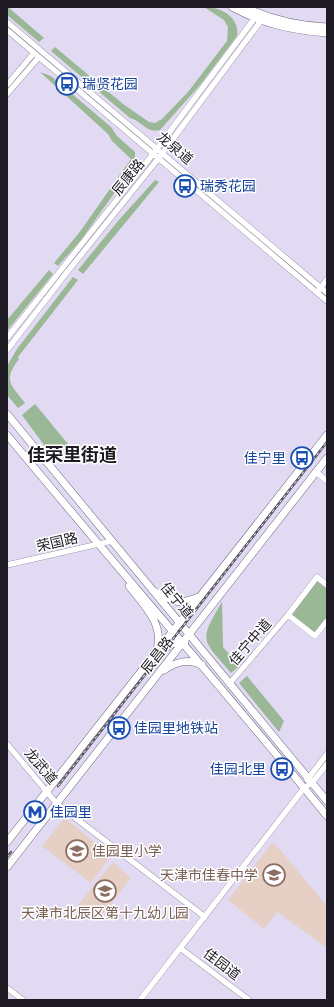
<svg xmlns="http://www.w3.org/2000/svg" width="334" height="1007" viewBox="0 0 334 1007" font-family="'Public Sans','Noto Sans SC',sans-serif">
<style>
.education{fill:#e6cfc4}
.green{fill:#9ab796}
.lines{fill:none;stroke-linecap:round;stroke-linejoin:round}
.minor-casing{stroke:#6f687e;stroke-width:6}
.major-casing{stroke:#6f687e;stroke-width:8}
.minor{stroke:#fff;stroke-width:5.5}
.major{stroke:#fff;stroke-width:7}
.rail-casing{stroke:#5c5765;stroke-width:2.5}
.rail{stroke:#fff;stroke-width:1;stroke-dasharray:3;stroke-linecap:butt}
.labels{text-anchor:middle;stroke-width:3;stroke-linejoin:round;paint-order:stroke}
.transit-label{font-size:14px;fill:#164399;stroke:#fff;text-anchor:start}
.street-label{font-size:14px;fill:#1d1a23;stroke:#fff}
.education-label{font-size:14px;fill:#785e54;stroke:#fff;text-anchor:start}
.district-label{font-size:18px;font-weight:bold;fill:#1d1a23;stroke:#fff}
</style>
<rect width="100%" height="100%" fill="#e2daf3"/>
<path class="education" d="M65,818L111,856L91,883L42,846Z
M272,843L281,851L327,906V948L277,912L264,929L228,900Z
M113,862L131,878L98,920L78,905Z"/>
<path class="green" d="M7,7H8L44,38L39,42L7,15Z
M204,7C221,7 240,17 237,36L200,85L160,130C147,134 142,121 130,118L51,51L55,47L123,104L149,122L155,123L162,119L188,92L227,41L228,27L224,20Z
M40,72L51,76L111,127L117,136L135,152V164L81,240L58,266L54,263L79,233L131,159L112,141L108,134Z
M155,180L159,182L83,274L78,270L118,221Z
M49,270L53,274L7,331V320Z
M73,277L78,280L18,357L19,359C3,380 10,384 25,403L18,408L7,395V366L17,349Z
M35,404L68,444L58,452L61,455L55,460L22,415Z
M317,581L327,589V618L315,633L292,615Z
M222,602L223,647L239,666L231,673C202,639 198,642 222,602Z
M247,676L284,721L279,732L239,683Z"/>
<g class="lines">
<g class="minor-casing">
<path id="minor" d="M7,22L327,293
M7,30L327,301
M7,85L34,53
M7,94L39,57
M319,290L327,279
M7,338L153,154L257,15
M7,350L64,276L158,159L263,18
M25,457L34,449
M316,472L327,481
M7,565L112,541
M288,615L315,636L327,621
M229,684L288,615L317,577L327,585
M7,744L57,804L205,917
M307,780L327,754
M180,948L249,1000
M7,988L23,1000
M140,1000L304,788L312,783L327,764"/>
</g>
<g class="major-casing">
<path id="major" d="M232,7C263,24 291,30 327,33
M244,7C270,19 299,26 327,27
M7,414L327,801
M7,435C113,563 222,687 327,816
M129,586C144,605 166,626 156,652
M155,592C175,602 179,606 201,596
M163,649L174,643L185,642
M164,670C176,662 188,658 202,665
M7,842L327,435
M7,867L327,458"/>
</g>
<use href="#minor" class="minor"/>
<use href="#major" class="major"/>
<g class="rail-casing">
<path id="rail" d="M58,786L327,442
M7,857L11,852"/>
</g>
<use href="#rail" class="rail"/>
</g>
<defs>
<g id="bus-ring" transform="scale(1.15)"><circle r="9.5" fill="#fff" stroke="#1a4fb4" stroke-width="1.5"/><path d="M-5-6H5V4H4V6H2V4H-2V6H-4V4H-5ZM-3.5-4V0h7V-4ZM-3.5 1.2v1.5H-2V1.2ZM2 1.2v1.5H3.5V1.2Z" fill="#1a4fb4"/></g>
<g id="metro-ring" transform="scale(1.15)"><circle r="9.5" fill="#fff" stroke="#1a4fb4" stroke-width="1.5"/><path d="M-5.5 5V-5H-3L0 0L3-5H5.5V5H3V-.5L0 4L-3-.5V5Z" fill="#1a4fb4"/></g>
<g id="school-ring" transform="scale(1.15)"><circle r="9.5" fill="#fff" stroke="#8d6e63" stroke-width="1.5"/><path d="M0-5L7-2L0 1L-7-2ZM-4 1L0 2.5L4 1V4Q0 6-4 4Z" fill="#8d6e63"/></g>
</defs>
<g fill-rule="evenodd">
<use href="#bus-ring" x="67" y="84"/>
<use href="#bus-ring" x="185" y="186"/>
<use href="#bus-ring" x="302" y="458"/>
<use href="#bus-ring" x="119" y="728"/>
<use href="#bus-ring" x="282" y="769"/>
<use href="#metro-ring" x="35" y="812"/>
<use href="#school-ring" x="77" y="851"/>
<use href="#school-ring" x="274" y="875"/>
<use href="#school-ring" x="105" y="891"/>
</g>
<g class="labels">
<g class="transit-label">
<text x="82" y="89">瑞贤花园</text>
<text x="200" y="191">瑞秀花园</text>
<text x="286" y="463" text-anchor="end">佳宁里</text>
<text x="134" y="733">佳园里地铁站</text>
<text x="266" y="774" text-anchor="end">佳园北里</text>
<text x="50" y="817">佳园里</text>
</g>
<g class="street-label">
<text transform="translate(175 148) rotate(40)" y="5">龙泉道</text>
<text transform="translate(128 177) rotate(-51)" y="5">辰康路</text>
<text transform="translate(57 542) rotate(-13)" y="5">荣国路</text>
<text transform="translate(177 600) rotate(50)" y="5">佳宁道</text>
<text transform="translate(250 642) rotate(-49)" y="5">佳宁中道</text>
<text transform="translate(157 655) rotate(-52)" y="5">辰昌路</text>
<text transform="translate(41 766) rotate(50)" y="5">龙武道</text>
<text transform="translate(222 964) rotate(37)" y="5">佳园道</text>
</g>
<g class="education-label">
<text x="92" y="856">佳园里小学</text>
<text x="258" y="880" text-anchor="end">天津市佳春中学</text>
<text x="105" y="918" text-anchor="middle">天津市北辰区第十九幼儿园</text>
</g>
<g class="district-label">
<text x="72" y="461">佳荣里街道</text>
</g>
</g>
<rect width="334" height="1007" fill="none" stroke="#1d1a23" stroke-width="16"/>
</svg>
